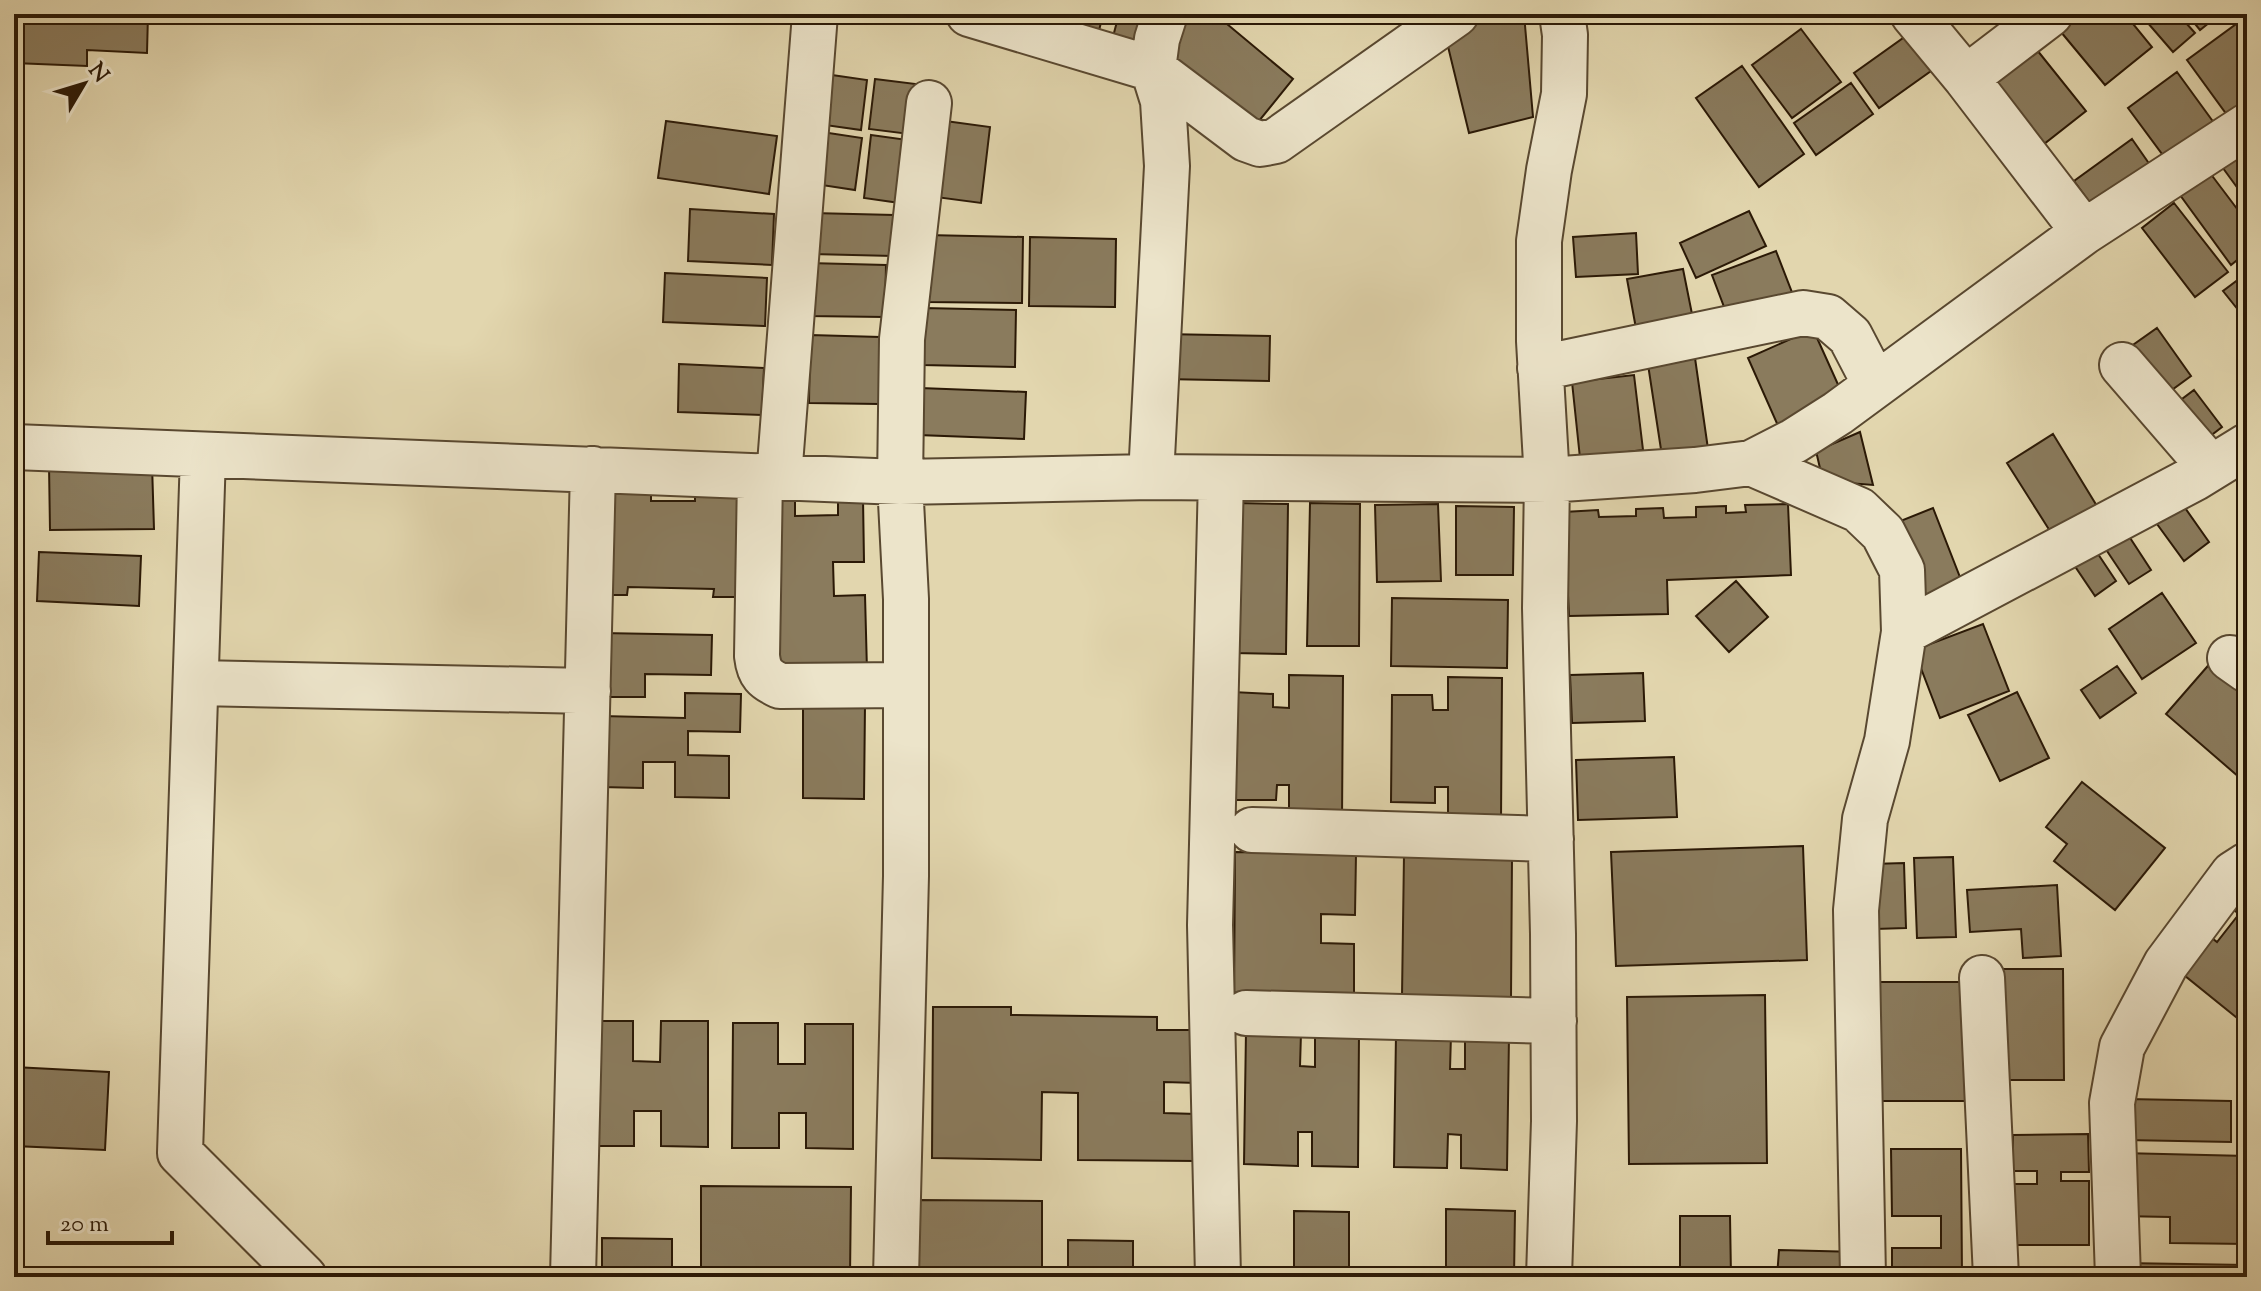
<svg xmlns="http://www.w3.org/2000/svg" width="2261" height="1291" viewBox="0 0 2261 1291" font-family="'Sorts Mill Goudy',serif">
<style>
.building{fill:#8a7b5d;stroke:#2b1906;stroke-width:2}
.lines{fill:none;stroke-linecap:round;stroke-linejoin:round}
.minor-casing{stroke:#594830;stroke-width:48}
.minor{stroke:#ece4ca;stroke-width:44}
</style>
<rect width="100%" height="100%" fill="#e2d6ae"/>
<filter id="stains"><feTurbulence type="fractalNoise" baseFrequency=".0025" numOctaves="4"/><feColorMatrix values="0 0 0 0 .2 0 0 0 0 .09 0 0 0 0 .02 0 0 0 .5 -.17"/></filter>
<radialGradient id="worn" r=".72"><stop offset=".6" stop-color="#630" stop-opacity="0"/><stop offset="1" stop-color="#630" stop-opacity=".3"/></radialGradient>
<path class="building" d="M14,14H148L147,53L87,50V66L14,63Z
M1063,14H1103L1097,39L1059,29Z
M1119,14H1158L1147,57L1110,48Z
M1191,14H1215L1293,79L1250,132L1157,55Z
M1472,14H1524L1533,117L1469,133L1444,30Z
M1573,14H1611L1575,21Z
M2070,14H2125L2152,47L2105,85L2056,26Z
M2140,14H2178L2195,33L2173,52Z
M2187,14H2220L2200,30Z
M2239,22L2247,33V107L2230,119L2187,60Z
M1801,29L1841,82L1792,118L1752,65Z
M1913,31L1938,66L1879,108L1854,73Z
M2033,45L2086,111L2044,144L1991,78Z
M1742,66L1804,154L1759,187L1696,98Z
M2177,72L2217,127L2168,162L2128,108Z
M832,75L867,80L861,130L825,125Z
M875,79L916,84L909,134L869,129Z
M1851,83L1873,114L1816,155L1794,123Z
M938,120L990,127L981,203L928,196Z
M666,121L777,136L769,194L658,178Z
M822,132L862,138L855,190L815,184Z
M871,135L915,141L907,204L864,198Z
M2132,139L2157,175L2100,217L2074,181Z
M2243,147L2247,153V201L2220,164Z
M2210,173L2247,222V252L2231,265L2180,195Z
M2174,203L2228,272L2195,297L2142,228Z
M690,209L774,214L772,265L688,261Z
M1749,211L1766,246L1696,278L1680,243Z
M812,213L894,215L893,256L812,254Z
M1636,233L1638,274L1576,277L1573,237Z
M926,235L1023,237L1022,303L926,302Z
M1030,237L1116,239L1115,307L1029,306Z
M1776,251L1793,295L1729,320L1712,275Z
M808,263L886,265L885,317L807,316Z
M1683,269L1694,324L1637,334L1627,279Z
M14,270H20L18,323H14Z
M665,273L767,278L765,326L663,322Z
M2247,273V321L2223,291Z
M923,308L1016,310L1015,367L922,365Z
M2157,328L2191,376L2158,400L2123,352Z
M1813,329L1845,400L1779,428L1748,358Z
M1163,334L1270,336L1269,381L1163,379Z
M810,335L880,337L879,404L809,403Z
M1694,351L1708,449L1662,456L1647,358Z
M679,364L764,368L762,415L678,412Z
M1634,375L1643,450L1580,458L1572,382Z
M920,388L1026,392L1024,439L918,435Z
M2194,390L2222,427L2205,440L2178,402Z
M1860,432L1873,485L1823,481L1816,451Z
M2053,434L2100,511L2055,539L2007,463Z
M152,464L154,529L50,530L49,465Z
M598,487L651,489V501H695V490L750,491V526H737L736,559H749V597H713L714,589L628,587L627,595H597Z
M863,498L864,562H833L834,596L865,595L867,671L770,673L765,500L795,499V516L838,515V499Z
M1235,503L1288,504L1286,654L1233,653Z
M1310,503L1360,504L1359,646H1307Z
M1438,504L1441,581L1377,582L1375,505Z
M1788,504L1791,575L1667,580L1668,614L1569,616L1564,512L1598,510L1599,517L1636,516V509L1663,508L1664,518L1696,517V507L1726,506V513L1746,512L1745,505Z
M2183,505L2209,542L2184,561L2157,524Z
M1456,506L1514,507L1513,575H1456Z
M1933,508L1963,585L1922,601L1893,524Z
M2121,524L2151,570L2129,584L2099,539Z
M2088,539L2116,581L2095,596L2066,553Z
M39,552L141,556L139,606L37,601Z
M1736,581L1768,617L1729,652L1696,616Z
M2162,593L2196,643L2142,679L2109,629Z
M1392,598L1508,600L1507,668L1391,666Z
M1983,624L2009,691L1940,718L1914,650Z
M601,633L712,635L711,675L645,674V697H600Z
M2213,660L2247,690V784L2166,714Z
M2117,666L2136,693L2100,718L2081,690Z
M1643,673L1645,721L1572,723L1570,675Z
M1289,675L1343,676L1342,819H1289V785H1277L1276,800H1232L1233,692L1273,694V707L1289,708Z
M1448,677L1502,678L1501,821L1448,820V787H1435V803L1391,802L1392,695H1432L1433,710H1448Z
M2017,692L2049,758L2000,781L1968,715Z
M685,693L741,694L740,732L688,731V755L729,756V798L675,797V762H643V788L601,787L602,716L685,718Z
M803,703L865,704L864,799L803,798Z
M1674,757L1677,817L1578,820L1576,760Z
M2082,782L2165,848L2115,910L2054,861L2067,844L2046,827Z
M1803,846L1807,960L1616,966L1611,852Z
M1235,852L1356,854L1355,915L1321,914V943L1354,944V1001L1234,999Z
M1404,855L1512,857L1511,998L1402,996Z
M1953,857L1956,937L1917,938L1914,858Z
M1904,863L1906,928L1875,929L1872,864Z
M2057,885L2061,956L2023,958L2021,929L1970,932L1967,890Z
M2247,886V1026L2179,971L2208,935L2217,942L2239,914L2230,907Z
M1999,969H2063L2064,1080H1999Z
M1878,982H1969L1970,1101H1879Z
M1765,995L1767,1163L1629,1164L1627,997Z
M933,1007H1011V1015L1157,1017V1030H1196L1197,1083L1164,1082V1113L1196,1114V1161L1078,1160V1093L1042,1092L1041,1160L932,1158Z
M588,1021H633V1061L660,1062L661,1021H708V1147L661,1146V1111H634V1146H587Z
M733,1023H778V1064H805V1024H853V1149L806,1148V1113H779V1148H732Z
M1246,1031L1301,1033L1300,1066L1315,1067V1033L1359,1034L1358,1167L1312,1166V1132H1298V1166L1244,1164Z
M1396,1034L1451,1035L1450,1069H1465V1035L1509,1036L1507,1170L1461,1168V1135L1448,1134L1447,1168L1394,1167Z
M14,1067L109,1072L105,1150L14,1146Z
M2127,1099L2231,1101V1142L2126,1140Z
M2088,1134L2089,1172H2061V1181H2089V1245H2014V1184H2037V1171H2013V1135Z
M1891,1149H1961L1962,1277H1892V1248H1941V1216H1892Z
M2121,1153L2247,1156V1244L2170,1243V1217L2120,1216Z
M701,1186L851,1187L850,1277H701Z
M917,1200L1042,1201V1277H917Z
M1446,1209L1515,1211L1514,1277H1446Z
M1294,1211L1349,1212V1277H1294Z
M1680,1216H1730L1731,1277H1680Z
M602,1238L672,1239V1277H602Z
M1068,1240L1133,1241V1277H1068Z
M1779,1250L1859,1252V1277H1777Z
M2123,1263L2247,1265V1277H2123Z
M1370,1267L1418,1268V1277H1370Z"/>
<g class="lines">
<g class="minor-casing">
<path id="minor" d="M969,14L1153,69L1246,139L1260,144L1276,141L1456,14
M1913,14L1966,78L2084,232
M1966,78L2050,14
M2122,365L2211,468
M1540,368L1803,313L1828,317L1850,336L1875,384
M14,447L900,482L1151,477L1547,480L1695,470L1751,463L1794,441L1838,413L2084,232L2247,126
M203,455L180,1153L304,1277
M1751,463L1859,510L1883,533L1902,570L1904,632L1887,741L1865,819L1856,910L1863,1277
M760,476L757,656C759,674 765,679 780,686L906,685
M779,477L815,14
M1151,477L1167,166L1163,101L1153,69L1157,39L1165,14
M1904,632L2195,478L2247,446
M2230,658L2247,670
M197,683L588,691
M1252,830L1551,839
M1982,978L1996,1277
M1246,1013L1554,1021
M573,1277L593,469
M896,1277L906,876V599L900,482L902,339L929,103
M1218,1277L1210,925L1221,478
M1549,1277L1554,1121L1553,934L1545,608L1547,480L1539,341V241L1549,170L1564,94L1565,35L1562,14
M2118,1277L2112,1103L2122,1047L2166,964L2233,874L2247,865"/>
</g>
<use href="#minor" class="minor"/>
</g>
<rect width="2261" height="1291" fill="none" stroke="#e2d6ae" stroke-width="48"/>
<rect x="16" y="16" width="2229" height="1259" fill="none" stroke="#2b1906" stroke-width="4"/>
<rect x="24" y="24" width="2213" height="1243" fill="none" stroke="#2b1906" stroke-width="2"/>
<g transform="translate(84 84) rotate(52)" stroke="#ece4ca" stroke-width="6" paint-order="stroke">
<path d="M0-6L14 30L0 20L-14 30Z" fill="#2b1906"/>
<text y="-12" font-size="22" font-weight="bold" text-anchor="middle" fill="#2b1906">N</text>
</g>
<path d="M48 1231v12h124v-12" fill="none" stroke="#2b1906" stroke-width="4"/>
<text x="60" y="1231" font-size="24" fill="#2b1906" stroke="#ece4ca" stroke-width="6" paint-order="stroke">20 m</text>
<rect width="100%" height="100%" filter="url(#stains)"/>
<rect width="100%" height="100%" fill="url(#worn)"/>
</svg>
